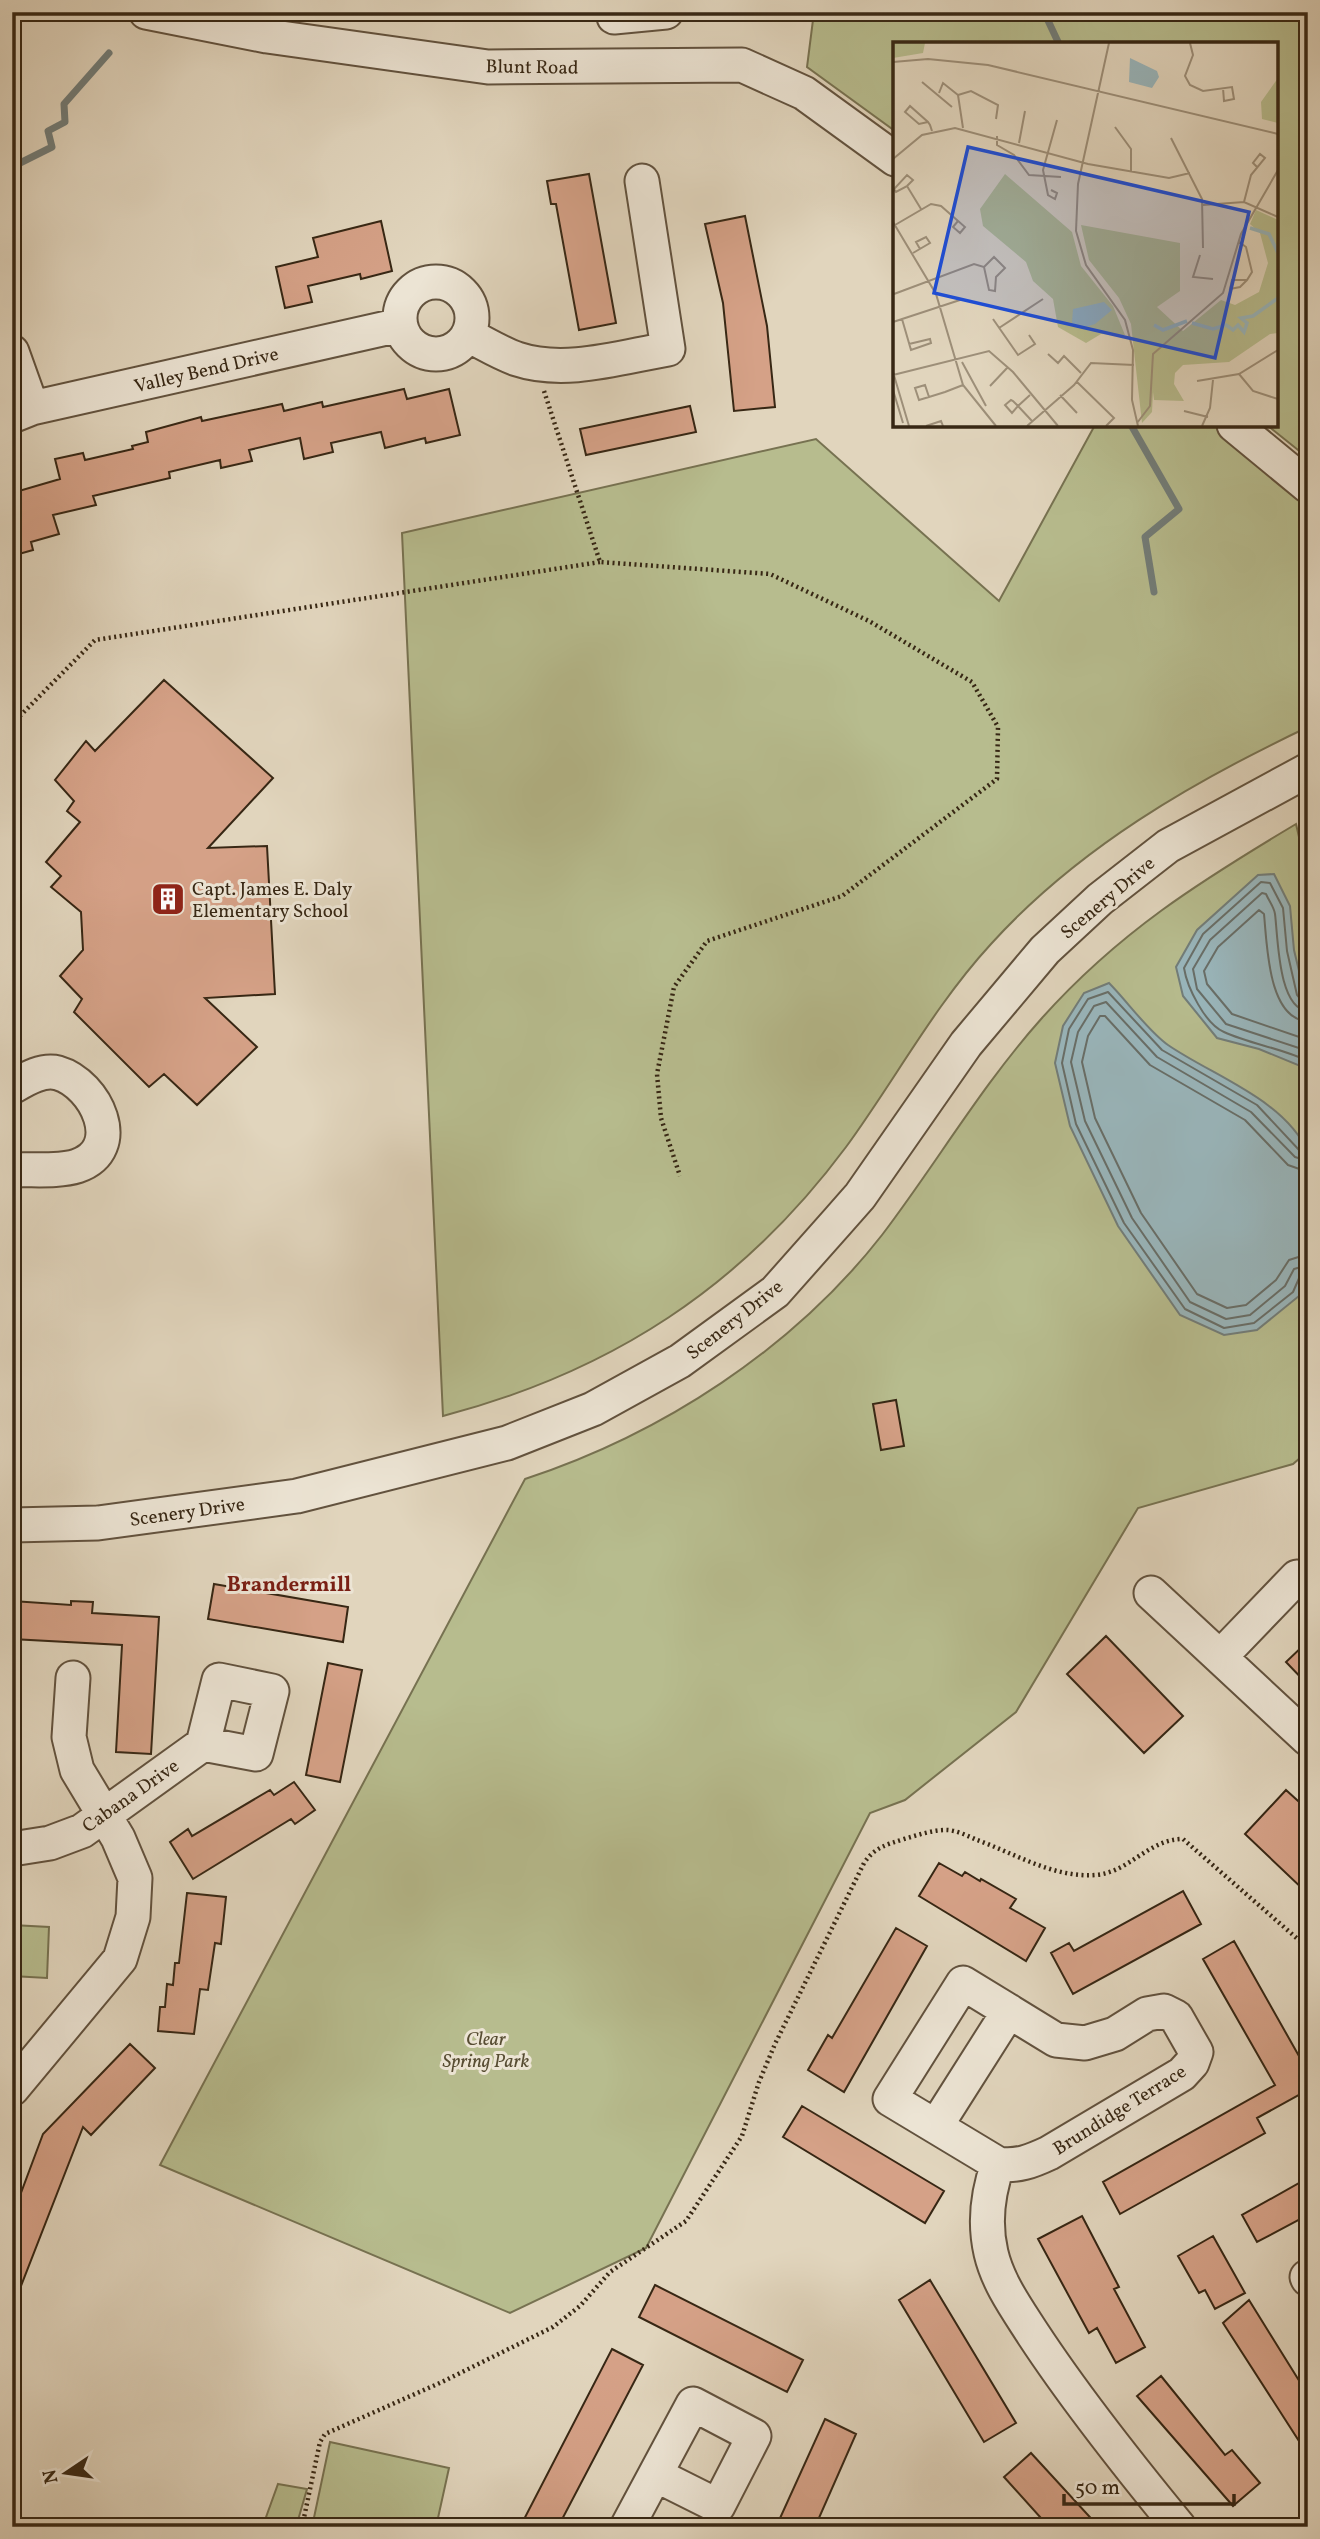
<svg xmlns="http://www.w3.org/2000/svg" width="1320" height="2539" viewBox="0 0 1320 2539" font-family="Vollkorn,serif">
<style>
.green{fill:#b7bc8e;stroke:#777251;stroke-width:2}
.water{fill:#99b6bc;stroke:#727d79;stroke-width:2}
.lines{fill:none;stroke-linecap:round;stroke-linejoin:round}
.shore{stroke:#686e68;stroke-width:2}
.stream{stroke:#727d79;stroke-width:7}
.building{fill:#d5a187;stroke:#372714;stroke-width:2}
.minor-casing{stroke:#62523e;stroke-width:37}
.path{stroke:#372714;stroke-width:4.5;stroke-dasharray:2 3.5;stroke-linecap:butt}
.minor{stroke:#ece4d4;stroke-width:33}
.labels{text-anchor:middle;stroke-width:6;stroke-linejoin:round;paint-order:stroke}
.street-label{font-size:19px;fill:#372714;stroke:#ece4d4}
.poi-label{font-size:19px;fill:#372714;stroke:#ece4d4;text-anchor:start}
.park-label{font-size:19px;font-style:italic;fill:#574c32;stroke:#ece4d4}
.neighbourhood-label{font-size:21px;font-weight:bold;fill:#7a1f14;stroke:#ece4d4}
.inset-river{fill:none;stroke:#99b6bc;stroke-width:3.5}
.inset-road{fill:none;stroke:#9d8f79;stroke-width:2}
.view{fill:#1d4ed8;fill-opacity:0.15;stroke:#1d4ed8;stroke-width:3.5}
.inset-edge{fill:none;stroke:#372714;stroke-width:3.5}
</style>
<rect width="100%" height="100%" fill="#e1d5bd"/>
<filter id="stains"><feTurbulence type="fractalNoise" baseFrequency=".00286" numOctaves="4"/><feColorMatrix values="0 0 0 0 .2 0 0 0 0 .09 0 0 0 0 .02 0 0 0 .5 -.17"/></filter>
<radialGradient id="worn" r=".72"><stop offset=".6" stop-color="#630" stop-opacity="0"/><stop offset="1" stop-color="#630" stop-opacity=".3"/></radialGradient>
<path class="green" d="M814,12H1308V458L1267,425H1276V44H895V131L807,67Z
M1095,425H1246L1308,507V727C1192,782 1078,848 991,944C934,1006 895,1080 846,1147C742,1287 611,1372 443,1416L402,533L816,439L999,601Z
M1296,824L1308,876V1451L1293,1464L1138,1508L1016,1712L905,1800L870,1813L646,2248L510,2313L160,2165L525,1479C662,1434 793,1349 882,1235C936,1164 982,1085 1042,1018C1119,932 1199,882 1296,824Z
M12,1925L49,1927L47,1978L12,1976Z
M330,2442L449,2468L436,2527H312Z
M278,2484L307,2489L296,2527L265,2520Z"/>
<path class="water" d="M1274,874L1290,906L1294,950L1308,1008V1074L1303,1067L1259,1049L1217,1038L1183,996L1176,967L1197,930L1258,875Z
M1109,983C1127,1001 1148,1031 1168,1045C1213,1076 1284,1099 1308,1152V1273L1299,1296L1257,1330L1224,1335L1180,1315L1118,1226L1070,1126L1055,1063L1063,1026L1084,993Z"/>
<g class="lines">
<path class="shore" d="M1308,1002L1301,1000L1297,995L1287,951L1283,908L1270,883L1261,882L1203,934L1184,968C1187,987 1205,1024 1224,1032C1250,1044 1281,1048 1308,1061
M1308,1011C1278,1009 1278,937 1275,914C1274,907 1269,901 1266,894L1262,893L1210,940L1193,969L1197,989L1226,1024L1308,1051
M1308,1021C1268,1020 1267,944 1264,914L1259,910L1218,947L1204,971L1207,984L1232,1014L1308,1040
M1308,1153L1300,1151L1257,1105L1162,1050L1108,992L1088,999L1069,1029L1062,1063L1076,1124L1124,1223L1185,1309L1224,1328L1254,1323L1293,1292L1300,1276L1308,1274
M1308,1161L1295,1157L1251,1112L1157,1057L1106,1002L1094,1006L1078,1032L1071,1062L1085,1121L1132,1218L1190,1302L1226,1319L1250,1315L1285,1286L1294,1269L1308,1265
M1308,1172L1288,1165L1245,1120L1150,1065L1105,1016H1100L1088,1036L1082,1062L1095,1118L1141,1213L1197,1294L1227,1308L1246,1305L1276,1280L1289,1260L1308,1254"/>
<path class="stream" d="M1044,12L1059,44
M20,163L52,147L48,131L65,122L64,104L109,53
M1131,425L1179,509L1145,537L1154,592"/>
</g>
<path class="building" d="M589,174L616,323L579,330L556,204H551L547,181Z
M745,216L767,326L775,407L734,411L723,303L705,224Z
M381,221L392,271L361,279L360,274L308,286L312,302L285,308L276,267L318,257L313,238Z
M404,389L407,399L449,389L460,435L426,443L425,438L385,448L381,432L331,443L333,452L304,459L300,438L249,450L252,461L221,468L220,460L169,472L170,478L93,496L96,505L53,515L59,534L31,542L33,550L12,556V493L60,479L55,459L83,453L85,460L133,449L132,446L148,442L146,432L201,417L202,421L282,404L284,411L322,402L323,407Z
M690,406L696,432L586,455L580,429Z
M164,680L273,778L208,848L267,846L275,994L205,998L257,1047L197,1105L164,1074L149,1087L74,1012L82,999L60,976L83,950L81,912L51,887L61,876L46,862L80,822L67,811L74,801L55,780L86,741L95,751Z
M896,1400L904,1446L881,1450L873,1404Z
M214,1584L348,1607L343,1642L208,1619Z
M12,1601L71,1605V1601L93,1602L92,1613L159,1617L151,1754L116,1752L122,1645L12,1639Z
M1106,1636L1183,1716L1144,1753L1067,1674Z
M1308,1641V1685L1286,1662Z
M328,1663L362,1670L340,1782L306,1775Z
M294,1782L315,1810L295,1824L291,1819L193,1879L170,1842L188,1829L192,1836L270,1790L274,1795Z
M1286,1790L1308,1810V1894L1245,1834Z
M939,1863L962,1876L965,1872L980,1881L981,1879L1016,1899L1010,1908L1045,1928L1026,1961L919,1896Z
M1183,1891L1201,1924L1073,1994L1051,1953L1069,1943L1074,1951Z
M187,1893L226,1897L221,1944L215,1943L208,1990L200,1989L194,2034L158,2031L160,2007H165L167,1984L173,1985L175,1963H179Z
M896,1928L927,1946L844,2092L808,2070L828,2035L832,2038Z
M1234,1941L1308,2072V2090L1257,2118L1265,2133L1120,2214L1103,2182L1275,2085L1203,1959Z
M130,2044L155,2068L91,2135L83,2127L12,2309V2217L43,2134Z
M802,2106L944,2191L925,2223L783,2137Z
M1308,2178V2215L1257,2242L1242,2215Z
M1082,2216L1119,2287L1114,2289L1145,2347L1116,2363L1097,2328L1089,2333L1038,2239Z
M1213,2236L1245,2293L1215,2309L1205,2290L1199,2293L1178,2256Z
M930,2280L1016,2423L984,2442L899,2300Z
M655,2285L803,2360L787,2392L639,2317Z
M1249,2300L1308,2395V2455L1223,2323Z
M612,2349L643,2365L558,2527H520Z
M1161,2376L1225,2455L1232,2450L1260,2483L1233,2506L1137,2396Z
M825,2419L856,2434L815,2527H776Z
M1031,2453L1099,2527H1049L1004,2477Z"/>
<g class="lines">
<g class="minor-casing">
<path id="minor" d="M146,12L267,36L488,67L742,65L804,93L895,159
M613,12L614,17L666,12
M400 318a36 36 0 1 1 72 0a36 36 0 1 1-72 0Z
M468,335C484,343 500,353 517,359C565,375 621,357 668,349L642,181
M12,352L32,408
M12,416L32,408L400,325
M1234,425L1308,486
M12,1087C26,1079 42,1069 58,1073C96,1084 127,1149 77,1166C58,1172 32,1169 12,1170
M12,1525L98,1523L297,1496L507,1443L593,1409L680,1361L775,1292L838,1221L860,1196L966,1044L1045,950L1100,899L1168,846L1308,770
M1151,1593L1308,1739
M1220,1657L1297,1577
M12,1849L50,1843L82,1831L203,1744L219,1680L272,1691L256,1754L203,1744
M963,1983L1056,2040L1085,2043L1115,2034L1147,2014L1164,2011L1176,2017L1196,2052L1192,2063L1182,2074L1049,2153C1032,2161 1017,2167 998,2164L890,2099Z
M12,2089L120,1959L133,1917L135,1878L118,1838L77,1770L69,1737L73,1678
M936,2126L1009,2011
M998,2164C988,2192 984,2223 991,2253C998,2283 1017,2309 1033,2334C1077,2401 1128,2465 1179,2527
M1307,2277L1308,2279
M627,2527L693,2404L754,2436L718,2506L656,2475"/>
</g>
<path class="path" d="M544,391L600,562L770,574L869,621L972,682L998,727L997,779L842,896L707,941L674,987L657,1074L661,1118L680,1176
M12,724L95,640L600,562
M302,2527L320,2442L325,2434L442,2382L553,2327L580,2306L610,2272L686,2221L742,2136L759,2082L775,2044L864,1863C875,1847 886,1845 904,1839C918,1835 932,1830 946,1830C956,1830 968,1836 977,1840C1014,1853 1053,1878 1095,1875C1129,1873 1148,1839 1183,1839L1308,1948"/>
<use href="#minor" class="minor"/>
</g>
<defs>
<g id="building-square" transform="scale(1.75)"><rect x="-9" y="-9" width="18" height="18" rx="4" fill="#8f2418" stroke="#ece4d4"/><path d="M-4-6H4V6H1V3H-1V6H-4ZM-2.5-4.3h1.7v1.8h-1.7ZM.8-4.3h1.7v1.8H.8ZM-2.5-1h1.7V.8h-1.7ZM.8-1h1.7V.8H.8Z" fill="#fff"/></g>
</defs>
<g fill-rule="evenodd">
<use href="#building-square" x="168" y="899"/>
</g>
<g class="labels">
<g class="street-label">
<text transform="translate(532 66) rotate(1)" y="7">Blunt Road</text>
<text transform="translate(206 369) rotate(-13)" y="7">Valley Bend Drive</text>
<text transform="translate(1107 897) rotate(-40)" y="7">Scenery Drive</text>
<text transform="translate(734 1319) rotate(-38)" y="7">Scenery Drive</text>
<text transform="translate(187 1511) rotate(-8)" y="7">Scenery Drive</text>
<text transform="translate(130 1795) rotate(-35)" y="7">Cabana Drive</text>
<text transform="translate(1119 2109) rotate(-32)" y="7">Brundidge Terrace</text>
</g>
<g class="poi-label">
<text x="192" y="895">Capt. James E. Daly<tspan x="192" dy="22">Elementary School</tspan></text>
</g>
<g class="park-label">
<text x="486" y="2045">Clear<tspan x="486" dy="22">Spring Park</tspan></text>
</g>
<g class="neighbourhood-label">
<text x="289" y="1591">Brandermill</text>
</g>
</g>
<g transform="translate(893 42)">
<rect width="385" height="385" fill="#e1d5bd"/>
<path d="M0,1H32L30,11L0,16ZM385,36V81L369,77L368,60ZM112,132L179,190L188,224L220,264L232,293L208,292L193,301L165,285L160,257L140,239L133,220L90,184L87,167ZM363,168L385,178V291L377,292L336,320L290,323L282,331L281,342L291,359L261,358L260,350L259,370L249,381L238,282L226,256L196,218L188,183L287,201V249L264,265L290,289L328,258L342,263L366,250L375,221L367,191L357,182Z" fill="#b7bc8e"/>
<path d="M237,16L264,29L266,35L259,46L236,40ZM211,260L219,268L202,282L190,286L179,281L180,267Z" fill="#99b6bc"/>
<path class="inset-river" d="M357,186L376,192L385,211M299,281L320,287L333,283L340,288L345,283L351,290L354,281L348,276L360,274L385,256M261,283L270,288L294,279"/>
<path class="inset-road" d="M216,1L185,142L183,189L193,223L232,278L240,308L239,358L245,384M297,1L300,13L292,34L297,43L310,49L339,45L341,57L331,59L330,46M0,20L35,17L95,23L385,92M29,40L59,65M46,51L50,41L65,53L70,86M65,53L78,49L105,63L103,77M35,80L26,82L12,70L17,64L35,80L37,83L39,89M222,85L238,107V130M104,94V103L121,113L136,133L168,135M278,96L309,157L310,206M126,101L132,69M0,117L29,93L62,86L195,122L276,136L297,131M14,144L20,138L14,133L1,147L3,150L14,144L28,167M158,148L164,151L162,157L155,153L150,128L164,78M351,160L358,133L372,116L367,112L360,121L364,125M310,163L351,160L385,175M0,180L43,252L70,343L103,384M2,183L38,162L48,164L72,185L67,191L60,185L65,179M345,199L353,205L359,230L354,238L347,245L337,247L339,238H354M20,211L37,201L33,195L23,200L27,207M307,213L300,235L320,237M1,252L81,222L91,225L96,248L102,249L103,235L112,226L101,215L91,225M9,277L18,308L38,301L37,297L16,302M100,277L125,313L142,302L136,293M0,280L70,257M106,286L150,257M155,312L165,321L171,314L188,331M69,320L93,364M0,330L16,384M346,332L360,349L385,357M0,333L96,309L120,330L165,384M183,339L221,376L213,384M304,339L346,332L385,308M97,344L115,325M0,348L10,381M137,353L125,364L119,371L112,363L118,358L120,359L125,364L139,379M167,353L184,371M36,355L32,343L22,346L26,358L36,355L52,350L70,343M291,369L315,375M244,381L257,364L260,312L330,251L348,192L385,128M33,384L48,379L50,384M134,384L181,343L198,321L241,323M309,384L317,366L320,338"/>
<path class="view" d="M75,105L356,170L322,316L41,251Z"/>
<rect width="385" height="385" class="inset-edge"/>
</g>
<rect width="1320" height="2539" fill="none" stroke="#e1d5bd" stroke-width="42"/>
<rect x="14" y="14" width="1292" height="2511" fill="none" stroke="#372714" stroke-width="3.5"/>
<rect x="21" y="21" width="1278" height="2497" fill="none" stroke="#372714" stroke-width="2"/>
<g transform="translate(66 2473) rotate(257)" stroke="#ece4d4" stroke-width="5" paint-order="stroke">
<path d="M0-5L12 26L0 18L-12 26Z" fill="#372714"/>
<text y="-10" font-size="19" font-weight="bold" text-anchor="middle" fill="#372714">N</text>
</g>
<path d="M1064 2494v10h170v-10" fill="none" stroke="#372714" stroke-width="3.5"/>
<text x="1075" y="2494" font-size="21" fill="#372714" stroke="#ece4d4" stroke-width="5" paint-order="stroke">50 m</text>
<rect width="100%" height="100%" filter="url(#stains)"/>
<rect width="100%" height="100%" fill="url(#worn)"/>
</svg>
